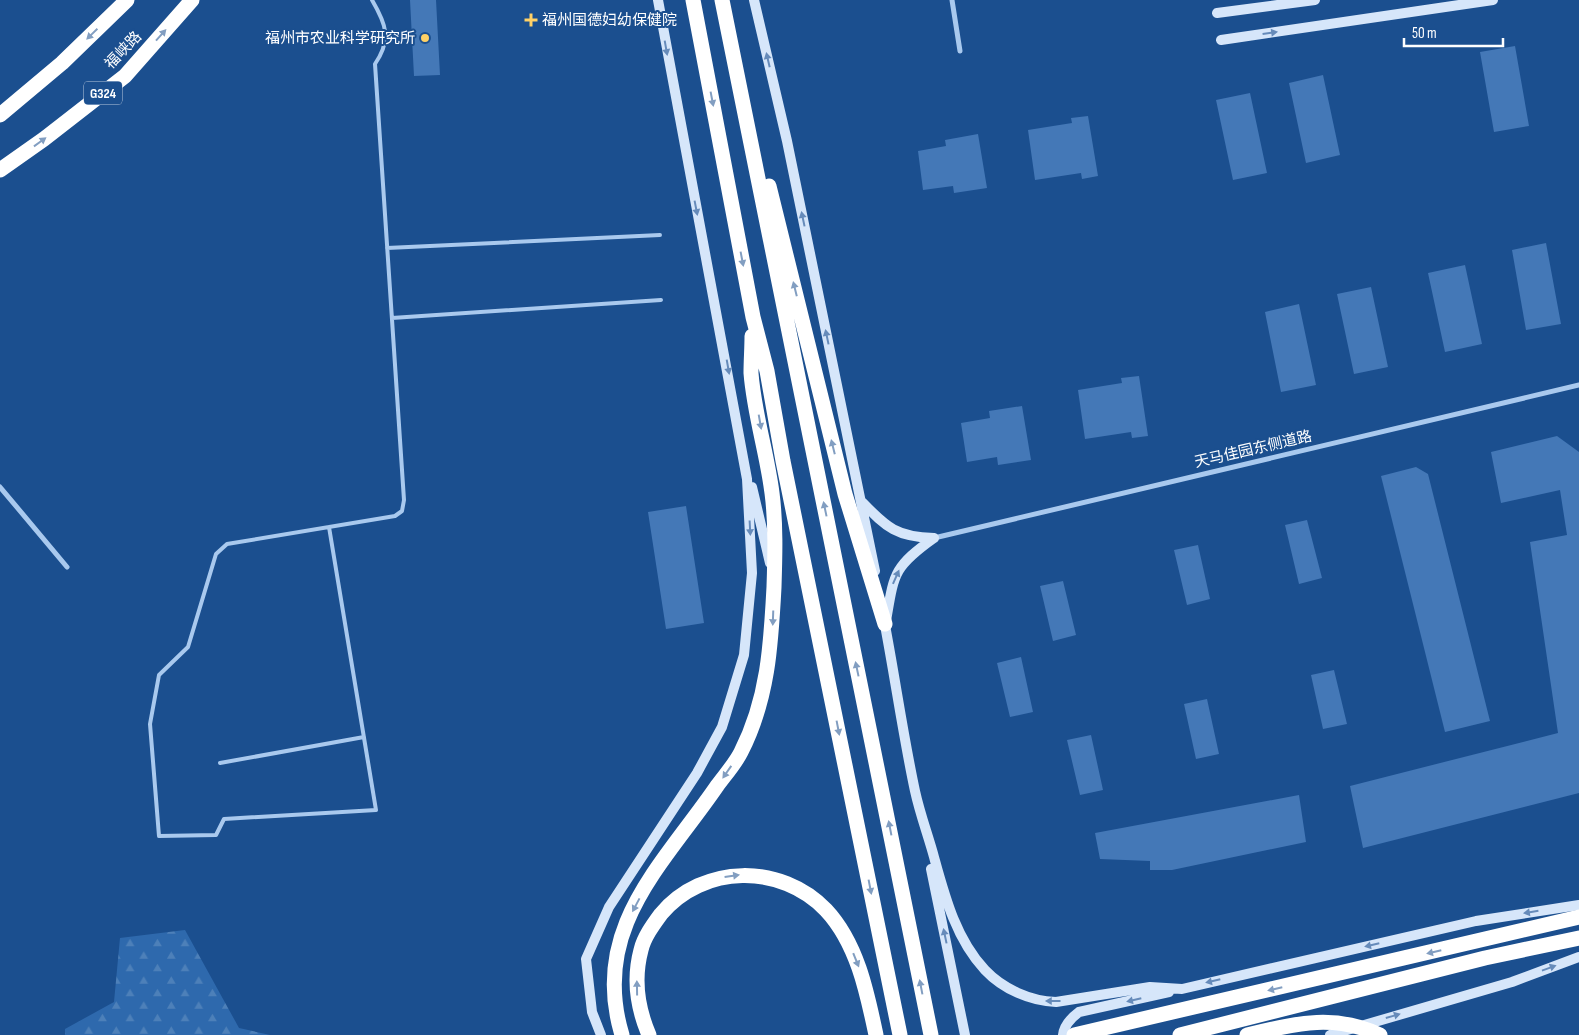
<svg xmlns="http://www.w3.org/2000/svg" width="1579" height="1035" viewBox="0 0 1579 1035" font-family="'Sofia Sans Condensed','Noto Sans SC',sans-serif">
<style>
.forest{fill:url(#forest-firs)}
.building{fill:#4478b7}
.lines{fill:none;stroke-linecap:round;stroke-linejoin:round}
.lane{stroke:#a9c9ee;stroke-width:4}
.street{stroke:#a9c9ee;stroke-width:5}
.secondary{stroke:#d6e6fa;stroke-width:10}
.highway{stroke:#fff;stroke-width:15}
.oneway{fill:#668bba}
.oneway2{fill:#829ec1}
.poi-dot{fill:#ffd166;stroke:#1b4f8f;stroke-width:2}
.labels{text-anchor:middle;stroke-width:4;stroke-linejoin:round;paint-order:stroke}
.shield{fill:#1b4f8f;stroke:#bbcadd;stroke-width:1}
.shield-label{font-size:14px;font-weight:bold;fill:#fff}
.poi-label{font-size:15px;fill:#fff;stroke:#1b4f8f;text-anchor:start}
.street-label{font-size:15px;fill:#fff;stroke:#1b4f8f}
</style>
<defs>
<pattern id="forest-firs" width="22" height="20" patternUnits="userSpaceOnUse" patternTransform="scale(1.25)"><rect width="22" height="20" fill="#2e69ad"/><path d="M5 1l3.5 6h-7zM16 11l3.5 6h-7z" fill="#4d80b9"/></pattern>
</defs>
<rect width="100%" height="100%" fill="#1b4f8f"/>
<path class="forest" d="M185,930L239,1028L270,1035H65V1029L114,1002L120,938Z"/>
<path class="building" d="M410,0H436L440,75L414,76Z
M1515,46L1529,126L1494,132L1480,52Z
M1323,75L1340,155L1306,163L1289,83Z
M1250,93L1267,173L1233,180L1216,100Z
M1088,116L1098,176L1082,179L1081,173L1035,180L1028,130L1072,123L1071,118Z
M978,134L987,188L954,193L953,186L923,190L918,151L946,146L945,140Z
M1546,243L1561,324L1526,330L1512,250Z
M1465,265L1482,344L1445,352L1428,273Z
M1371,287L1388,367L1354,374L1337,294Z
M1299,304L1316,385L1281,392L1265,312Z
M1139,376L1148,436L1132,438L1131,432L1085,439L1078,390L1122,383L1121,378Z
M1022,406L1031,460L998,465L997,457L967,462L961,423L990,418L989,411Z
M1557,436L1579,452V793L1363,848L1350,786L1558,733L1530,542L1567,535L1560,490L1501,503L1491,452Z
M1416,467L1428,474L1490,721L1445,732L1381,476Z
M686,506L704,623L666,629L648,512Z
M1307,520L1322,578L1299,584L1285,525Z
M1198,545L1210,599L1187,605L1174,550Z
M1063,581L1076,635L1053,641L1040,586Z
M1021,657L1033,712L1010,717L997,663Z
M1334,670L1347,724L1323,729L1311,675Z
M1207,699L1219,754L1196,759L1184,704Z
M1091,735L1103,790L1080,795L1067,740Z
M1299,795L1306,842L1172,870H1150V861L1100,859L1095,833Z"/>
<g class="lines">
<path class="lane" d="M387,248L660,235
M392,318L661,300
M329,527L376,810L224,819L216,835L159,836L150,724L159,675L188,647L216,554L227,544L395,516L402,511L404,500L375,64C392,39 386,24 372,0
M220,763L364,737"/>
<path class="street" d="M952,0L960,51
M0,487L67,567
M934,538L1579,385"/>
<path class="secondary" d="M754,0L787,141L875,571
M1217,13L1315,0
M1221,40L1493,0
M752,487L770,563
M862,502C887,528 897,537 934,538
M884,620C895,677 903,735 915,791C920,814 928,835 934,857C945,897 956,939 985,970C1003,989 1030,1001 1056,1002L1150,987L1182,989L1476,921L1579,905
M886,621C894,574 893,567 934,538
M931,869L965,1035
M601,1035L592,1012L586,959L609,907L697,773L722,727L744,655L752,573L747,479L658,0
M1063,1035C1064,1025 1071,1018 1079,1012L1169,992
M1330,1035L1512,982L1579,957"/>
<path class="highway" d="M693,0L753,317L767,371L783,461L900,1035
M722,0L931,1035
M0,115L62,63L127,0
M0,170L44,139L125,76L192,0
M769,186L845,494L885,624
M622,1035C590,929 662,866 717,786C725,775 735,764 741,752C768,699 771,645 774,587C775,556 776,524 772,493C767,453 754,413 751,373C751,361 752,348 752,336
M649,1035C637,1007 633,980 641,950C644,937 653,925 661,914C703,864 781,863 826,910C857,943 867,992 876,1035
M1074,1035L1579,917
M1180,1035L1485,958L1579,938
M1247,1035C1294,1024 1333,1013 1380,1035"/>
</g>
<defs><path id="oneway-solid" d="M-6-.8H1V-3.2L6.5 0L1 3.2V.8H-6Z" transform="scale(1.25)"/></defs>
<g class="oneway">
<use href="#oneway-solid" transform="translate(1270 33) rotate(-8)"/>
<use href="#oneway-solid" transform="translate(666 48) rotate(80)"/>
<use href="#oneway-solid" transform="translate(768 60) rotate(-103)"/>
<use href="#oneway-solid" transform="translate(696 208) rotate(79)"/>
<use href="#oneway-solid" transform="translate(803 219) rotate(-102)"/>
<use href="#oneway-solid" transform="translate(827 337) rotate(-102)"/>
<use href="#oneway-solid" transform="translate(728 367) rotate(80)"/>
<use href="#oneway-solid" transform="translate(750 528) rotate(87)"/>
<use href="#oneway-solid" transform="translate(896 577) rotate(-66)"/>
<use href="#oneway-solid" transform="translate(1531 912) rotate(171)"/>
<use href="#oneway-solid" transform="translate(945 936) rotate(-102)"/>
<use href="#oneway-solid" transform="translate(1372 945) rotate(167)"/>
<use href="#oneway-solid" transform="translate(1549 968) rotate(-20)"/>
<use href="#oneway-solid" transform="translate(1213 981) rotate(167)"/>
<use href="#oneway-solid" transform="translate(1134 1000) rotate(167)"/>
<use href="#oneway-solid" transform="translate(1053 1001) rotate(180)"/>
<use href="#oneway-solid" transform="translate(1393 1016) rotate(-16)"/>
</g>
<g class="oneway2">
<use href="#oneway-solid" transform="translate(92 34) rotate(136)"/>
<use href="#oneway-solid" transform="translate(161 35) rotate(-48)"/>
<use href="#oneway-solid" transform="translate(712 99) rotate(79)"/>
<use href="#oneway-solid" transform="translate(40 142) rotate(-36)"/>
<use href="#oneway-solid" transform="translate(742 259) rotate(79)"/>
<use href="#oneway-solid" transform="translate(795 289) rotate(-104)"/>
<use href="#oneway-solid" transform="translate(760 422) rotate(80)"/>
<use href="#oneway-solid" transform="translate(833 447) rotate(-104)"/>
<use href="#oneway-solid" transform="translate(825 509) rotate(-102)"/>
<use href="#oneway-solid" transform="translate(773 618) rotate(92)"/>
<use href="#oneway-solid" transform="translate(857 669) rotate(-102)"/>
<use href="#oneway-solid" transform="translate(838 728) rotate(79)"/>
<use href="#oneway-solid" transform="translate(727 772) rotate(125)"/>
<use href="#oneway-solid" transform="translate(890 828) rotate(-101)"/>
<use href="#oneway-solid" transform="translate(732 876) rotate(-8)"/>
<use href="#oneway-solid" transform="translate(870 887) rotate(79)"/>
<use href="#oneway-solid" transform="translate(636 905) rotate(118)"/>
<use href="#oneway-solid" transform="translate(1434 952) rotate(167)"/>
<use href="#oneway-solid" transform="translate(856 960) rotate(68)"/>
<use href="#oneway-solid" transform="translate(921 987) rotate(-101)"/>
<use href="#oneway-solid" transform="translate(637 988) rotate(-91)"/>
<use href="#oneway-solid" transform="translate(1275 989) rotate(167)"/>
</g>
<g class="poi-dot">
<path d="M528.5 12.5h5v5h5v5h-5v5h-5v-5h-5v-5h5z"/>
<circle cx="425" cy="38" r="5"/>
</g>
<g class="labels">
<rect class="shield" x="84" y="81.5" width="38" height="23" rx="4"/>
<g class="shield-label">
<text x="103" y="98">G324</text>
</g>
<g class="poi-label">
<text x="542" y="25">福州国德妇幼保健院</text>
<text x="415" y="43" text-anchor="end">福州市农业科学研究所</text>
</g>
<g class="street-label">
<text transform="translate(123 50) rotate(-46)" y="5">福峡路</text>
<text transform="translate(1253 449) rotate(-13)" y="5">天马佳园东侧道路</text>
</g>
</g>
<path d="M1404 38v8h99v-8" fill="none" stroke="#ffffff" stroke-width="2.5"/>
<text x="1412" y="38" font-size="15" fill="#ffffff" stroke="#1b4f8f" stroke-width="4" paint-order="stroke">50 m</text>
</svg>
